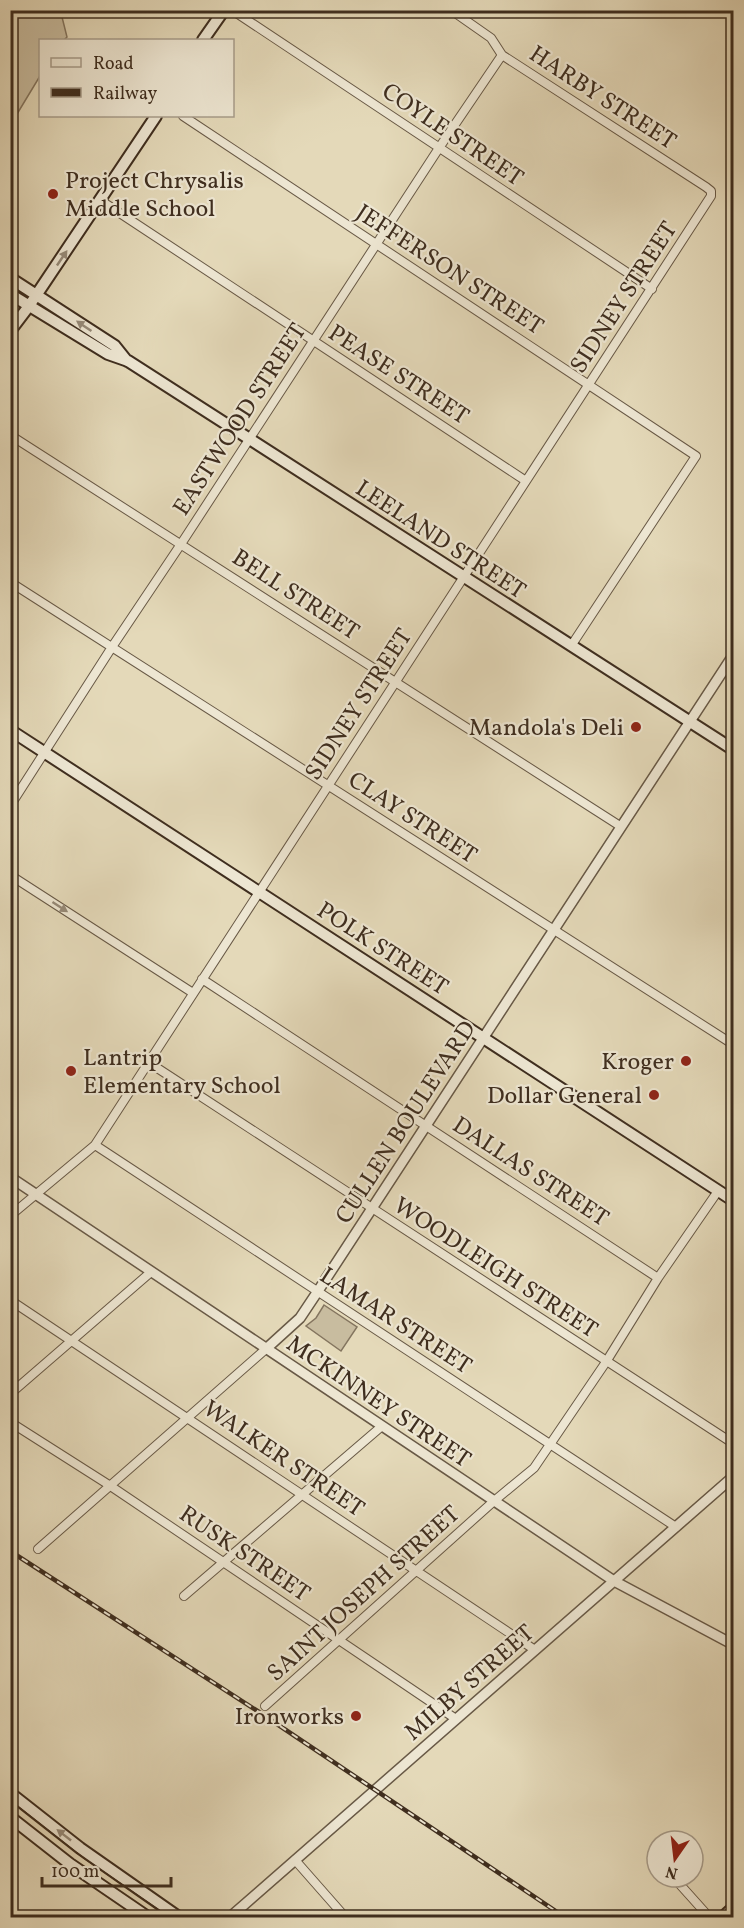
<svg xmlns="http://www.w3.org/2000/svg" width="744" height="1928" viewBox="0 0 744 1928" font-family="Vollkorn,serif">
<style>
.green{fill:#c8bc9f;stroke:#84755f;stroke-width:1.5}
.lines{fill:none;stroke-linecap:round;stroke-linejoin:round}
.minor-casing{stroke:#685946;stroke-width:10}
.tertiary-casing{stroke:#685946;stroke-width:12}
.secondary-casing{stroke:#3f2e1f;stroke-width:14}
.minor{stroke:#ede6d2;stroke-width:8}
.tertiary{stroke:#ede6d2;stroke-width:9}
.secondary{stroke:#ede6d2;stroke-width:10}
.tram{stroke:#3f2e1f;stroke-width:1.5}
.rail-casing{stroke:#3f2e1f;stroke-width:4.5}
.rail{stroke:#ede6d2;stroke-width:2;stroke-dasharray:7;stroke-linecap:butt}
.oneway{fill:#968a78}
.poi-dot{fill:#8f2418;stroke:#ede6d2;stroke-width:2}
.labels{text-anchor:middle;stroke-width:4.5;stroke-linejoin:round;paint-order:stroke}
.street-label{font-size:24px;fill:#3f2e1f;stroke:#ede6d2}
.poi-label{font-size:24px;fill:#3f2e1f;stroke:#ede6d2;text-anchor:end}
</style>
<rect width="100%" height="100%" fill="#e4d9b9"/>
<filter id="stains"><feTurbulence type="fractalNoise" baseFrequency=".00333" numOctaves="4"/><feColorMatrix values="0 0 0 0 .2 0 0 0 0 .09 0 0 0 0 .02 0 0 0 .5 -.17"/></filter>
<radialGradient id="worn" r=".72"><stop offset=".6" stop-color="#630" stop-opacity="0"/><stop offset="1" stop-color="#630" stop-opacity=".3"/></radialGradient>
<path class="green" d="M11,10L52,11L62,17L67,37L64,40H40V76L11,124Z
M324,1305L357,1327L341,1351L306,1326L316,1318Z"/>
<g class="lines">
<g class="minor-casing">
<path id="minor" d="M232,10L652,289
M183,116L696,456L571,646
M100,200L526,481
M10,435L620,826
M10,582L734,1045
M10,806L112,647L181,544L439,148L502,55
M10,875L193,993
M202,979L658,1278
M148,1062L734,1444
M95,1145L676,1527
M10,1216L95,1145L711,196V191L706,187L502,55L491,38L451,10
M10,1300L535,1650
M10,1394L151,1272
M10,1422L109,1485L456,1719
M38,1549L267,1348
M184,1596L382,1426
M265,1706L494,1501L534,1468L606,1362L658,1278L718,1191
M295,1860L346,1918
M675,1879L710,1918"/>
</g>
<g class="tertiary-casing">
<path id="tertiary" d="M10,1177L614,1581L734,1645
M267,1348L300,1318L318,1291L734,654
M229,1918L734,1476"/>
</g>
<g class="secondary-casing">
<path id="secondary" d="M203,40L224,10
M10,278L115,346L127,361
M10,294L108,354L128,361L734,750
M10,331L29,306L156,116
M10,730L734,1201
M10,1793L80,1848L180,1918
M10,1817L70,1864L149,1918
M722,1918L734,1907"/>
</g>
<use href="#minor" class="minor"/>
<use href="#tertiary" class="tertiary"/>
<use href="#secondary" class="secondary"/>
<path class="tram" d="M10,1800L85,1859L171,1918"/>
<g class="rail-casing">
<path id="rail" d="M10,1551L259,1712L566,1918"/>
</g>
<use href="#rail" class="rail"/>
</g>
<defs><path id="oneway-solid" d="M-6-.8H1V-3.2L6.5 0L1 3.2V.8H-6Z" transform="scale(1.5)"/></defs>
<g class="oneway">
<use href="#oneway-solid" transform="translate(62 258) rotate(-56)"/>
<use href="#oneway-solid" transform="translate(84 326) rotate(-146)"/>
<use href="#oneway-solid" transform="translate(60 907) rotate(33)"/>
<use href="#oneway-solid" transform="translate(64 1835) rotate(-142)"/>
</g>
<g class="poi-dot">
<circle cx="53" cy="194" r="6"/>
<circle cx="636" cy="727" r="6"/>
<circle cx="686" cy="1061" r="6"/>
<circle cx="71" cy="1071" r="6"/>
<circle cx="654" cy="1095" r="6"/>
<circle cx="356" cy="1716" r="6"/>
</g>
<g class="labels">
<g class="street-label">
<text transform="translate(603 97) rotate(33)" y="8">HARBY STREET</text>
<text transform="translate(453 134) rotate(34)" y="8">COYLE STREET</text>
<text transform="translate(450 269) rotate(33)" y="8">JEFFERSON STREET</text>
<text transform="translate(623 297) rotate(-57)" y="8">SIDNEY STREET</text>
<text transform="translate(399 374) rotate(33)" y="8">PEASE STREET</text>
<text transform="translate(239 419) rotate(-57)" y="8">EASTWOOD STREET</text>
<text transform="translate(441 539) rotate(33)" y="8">LEELAND STREET</text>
<text transform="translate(296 594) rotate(33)" y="8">BELL STREET</text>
<text transform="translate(358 704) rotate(-57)" y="8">SIDNEY STREET</text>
<text transform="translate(413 817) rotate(33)" y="8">CLAY STREET</text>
<text transform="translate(383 948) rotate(33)" y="8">POLK STREET</text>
<text transform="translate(405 1122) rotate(-57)" y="8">CULLEN BOULEVARD</text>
<text transform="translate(531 1171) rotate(33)" y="8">DALLAS STREET</text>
<text transform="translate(496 1267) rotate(33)" y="8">WOODLEIGH STREET</text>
<text transform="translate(396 1320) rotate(33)" y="8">LAMAR STREET</text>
<text transform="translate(379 1401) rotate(34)" y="8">MCKINNEY STREET</text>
<text transform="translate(284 1458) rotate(34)" y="8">WALKER STREET</text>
<text transform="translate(245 1553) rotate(34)" y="8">RUSK STREET</text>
<text transform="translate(363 1593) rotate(-42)" y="8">SAINT JOSEPH STREET</text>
<text transform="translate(469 1682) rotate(-41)" y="8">MILBY STREET</text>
</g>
<g class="poi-label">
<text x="65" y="188" text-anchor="start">Project Chrysalis<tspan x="65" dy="28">Middle School</tspan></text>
<text x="624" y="735">Mandola's Deli</text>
<text x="83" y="1065" text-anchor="start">Lantrip<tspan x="83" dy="28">Elementary School</tspan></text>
<text x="674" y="1069">Kroger</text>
<text x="642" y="1103">Dollar General</text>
<text x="344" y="1724">Ironworks</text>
</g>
</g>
<rect width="744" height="1928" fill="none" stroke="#e4d9b9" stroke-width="36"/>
<rect x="12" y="12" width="720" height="1904" fill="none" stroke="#3f2e1f" stroke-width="3"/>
<rect x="18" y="18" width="708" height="1892" fill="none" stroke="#3f2e1f" stroke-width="1.5"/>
<rect x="39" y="39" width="195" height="78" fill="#ede6d2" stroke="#a79c8a" stroke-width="1.5"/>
<rect x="51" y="58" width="30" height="9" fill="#ede6d2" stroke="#a79c8a" stroke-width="1.5"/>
<text x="93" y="69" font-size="18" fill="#3f2e1f">Road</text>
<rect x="51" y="88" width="30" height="9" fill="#3f2e1f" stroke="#a79c8a" stroke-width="1.5"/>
<text x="93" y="99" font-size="18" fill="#3f2e1f">Railway</text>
<g transform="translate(675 1859) rotate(194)"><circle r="28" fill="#ede6d2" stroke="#a79c8a" stroke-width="1.5"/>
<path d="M0-4.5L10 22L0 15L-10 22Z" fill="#8f2418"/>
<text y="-9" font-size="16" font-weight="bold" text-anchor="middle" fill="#3f2e1f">N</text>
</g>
<path d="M42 1877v9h129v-9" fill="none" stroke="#3f2e1f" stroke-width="3"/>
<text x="51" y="1877" font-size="18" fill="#3f2e1f" stroke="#ede6d2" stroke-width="4.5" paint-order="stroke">100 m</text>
<rect width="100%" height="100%" filter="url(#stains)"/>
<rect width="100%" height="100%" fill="url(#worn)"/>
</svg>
